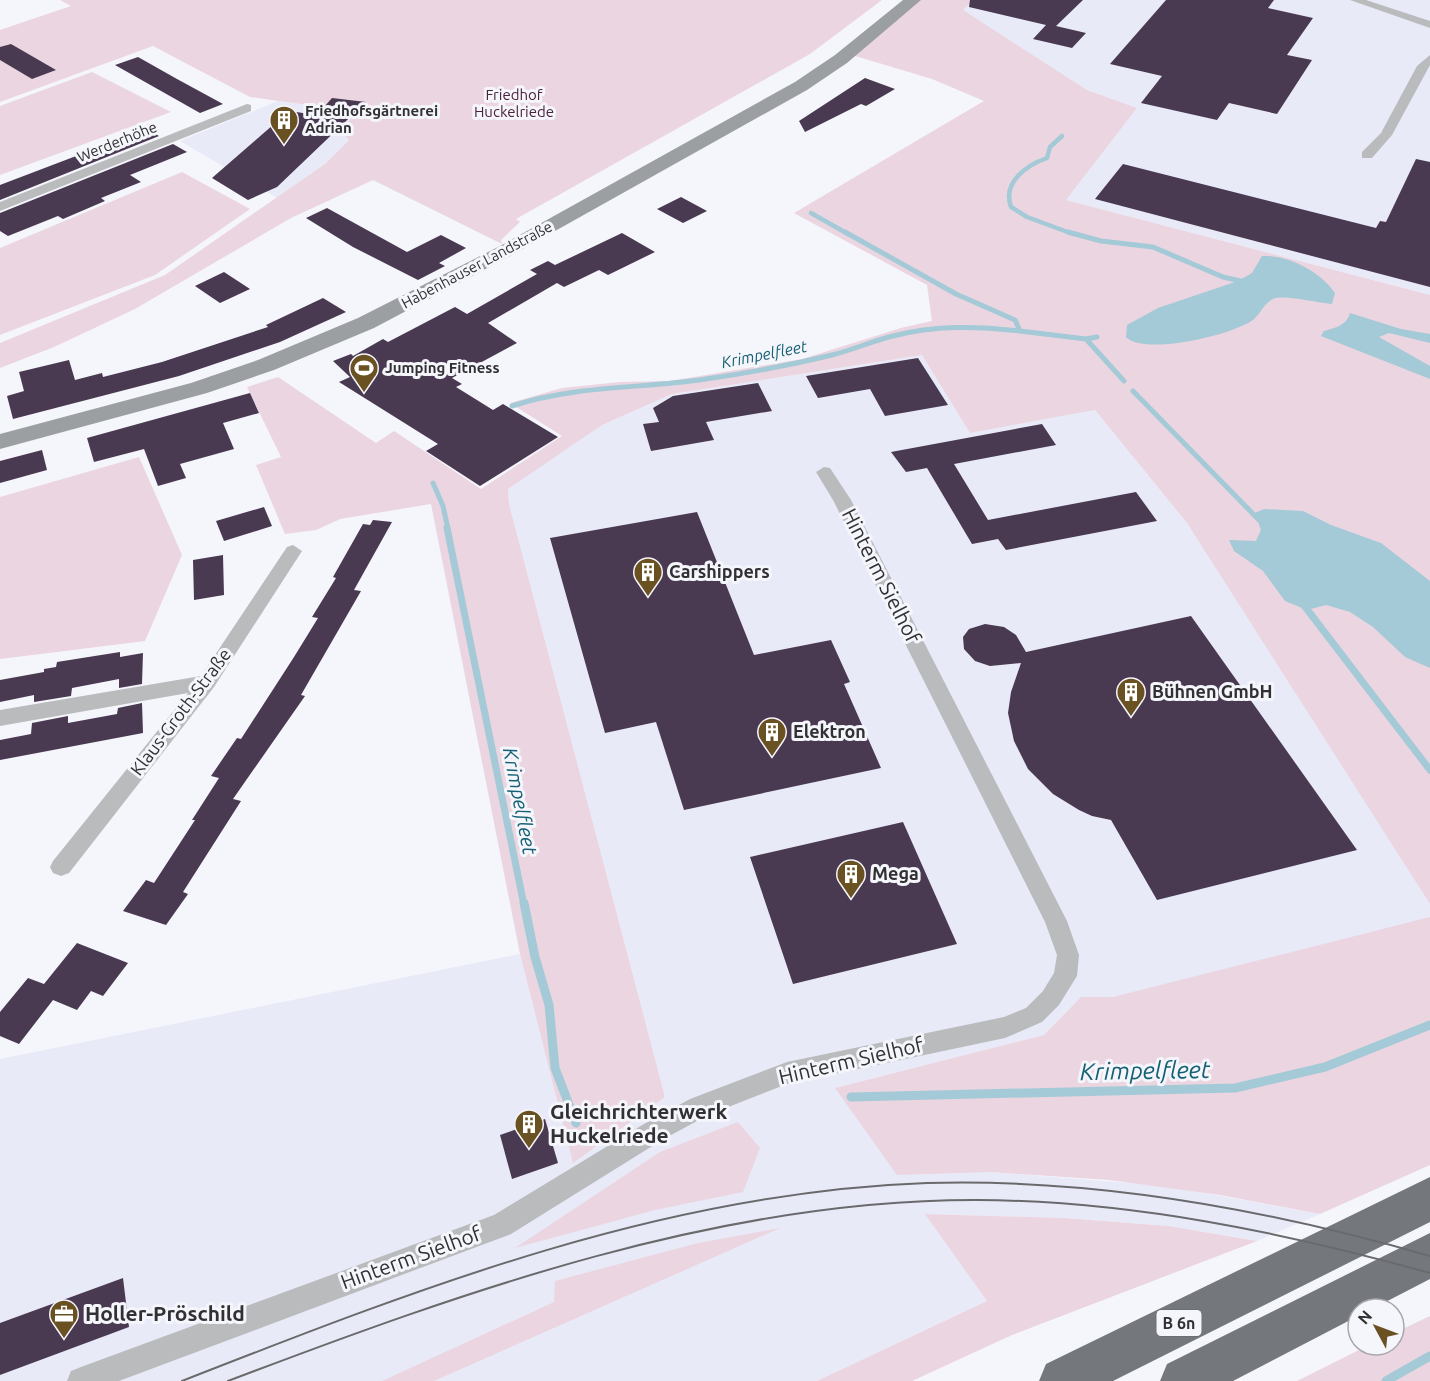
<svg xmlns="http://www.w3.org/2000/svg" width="1430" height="1381" viewBox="0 0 1430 1381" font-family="Ubuntu,sans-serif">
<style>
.built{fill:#e9eaf8}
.green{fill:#ebd5e0}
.water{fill:#a3cad6}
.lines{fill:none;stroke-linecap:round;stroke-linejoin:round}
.stream-far3{stroke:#a3cad6;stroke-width:4.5}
.stream-far2{stroke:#a3cad6;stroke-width:5}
.stream-far1{stroke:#a3cad6;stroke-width:7}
.stream{stroke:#a3cad6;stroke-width:9}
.building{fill:#493951}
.street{fill:#b9bbbd;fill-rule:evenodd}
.secondary{fill:#9c9fa2;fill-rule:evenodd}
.highway{fill:#74787d;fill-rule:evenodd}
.tram{stroke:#6a6a6d;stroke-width:2}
.labels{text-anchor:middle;stroke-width:6;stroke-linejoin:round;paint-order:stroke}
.far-park-label{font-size:15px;fill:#4e223c;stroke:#f5f5fc}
.far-poi-label{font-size:15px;font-weight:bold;fill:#313133;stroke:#f5f5fc;text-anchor:start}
.far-street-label{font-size:15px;fill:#313133;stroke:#f5f5fc}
.far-water-label{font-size:16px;font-style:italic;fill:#156173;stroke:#f5f5fc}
.shield{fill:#f5f5fc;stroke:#6c6c6f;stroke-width:1.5}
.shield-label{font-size:16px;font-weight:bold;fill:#313133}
.poi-label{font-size:18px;font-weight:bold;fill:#313133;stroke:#f5f5fc;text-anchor:start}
.street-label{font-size:18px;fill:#313133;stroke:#f5f5fc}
.water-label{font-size:20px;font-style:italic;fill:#156173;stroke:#f5f5fc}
.near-street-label{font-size:21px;fill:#313133;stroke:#f5f5fc}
.near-poi-label{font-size:21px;font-weight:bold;fill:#313133;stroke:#f5f5fc;text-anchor:start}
.near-water-label{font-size:24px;font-style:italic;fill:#156173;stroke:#f5f5fc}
</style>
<rect width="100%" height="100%" fill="#f5f5fc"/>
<path class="built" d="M973,0H1430V295L1066,200L1137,108L1087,90L962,10Z
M278,101L358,112L341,130L349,140L325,164L277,198L180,141Z
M922,355L970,433L1095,410L1187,523L1430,886V924L1113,997H1081L1044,1035L835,1088L946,1172H990L1166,1186L1320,1214L1257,1241L1169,1226L1065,1218L926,1214L987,1301L817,1381H0V1059L520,954L573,1162L665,1097L509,504L508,488L602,425L672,394Z"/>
<path class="green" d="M60,0H882L810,54L516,219L520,222L501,240L502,244L373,180L291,218L135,309L54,347L0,368V343L165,275L325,164L349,140L340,130L358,112L250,97L153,46L0,102V30L71,6Z
M919,0H973L963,10L1087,90L1137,108L1066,200L1430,295V904L1187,523L1095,410L970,433L922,355L672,394L602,425L508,489L509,504L665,1097L573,1163L520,954L431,504L340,519L316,530L285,534L256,465L281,457L247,387L278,377L376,443L394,431L481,489L562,436L510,403L562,388L620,382L670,381L802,359L901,328L932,321L927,285L794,213L984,101L932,79L852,55Z
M92,72L171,112L0,175V106Z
M182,172L250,209L155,275L0,335V248Z
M139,457L182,555L145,641L0,659V497Z
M1430,917V1165L1320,1214L1220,1195L1109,1180L990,1172L897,1175L835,1088L1044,1035L1081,997H1113Z
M738,1122L760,1148L743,1192L655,1210L515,1248L660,1152Z
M925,1214L1065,1218L1169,1226L1257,1241L1012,1335L912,1381H817L987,1301Z
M780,1228L434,1381H382L554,1302L555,1281L698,1243Z
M1430,1316V1381H1297L1369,1345H1394V1333Z"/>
<path class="water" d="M1262,256C1289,255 1320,271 1335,293L1332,304C1319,303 1282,294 1273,299C1265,302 1260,314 1254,319C1235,335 1143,356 1126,337L1127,325L1158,308L1238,281L1252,273Z
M1350,313L1401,329L1430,334V343L1389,333L1379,337L1430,366V379L1321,336L1324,331C1335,328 1347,325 1350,313Z
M1264,509L1303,511L1331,525L1381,543L1430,581V668L1405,657L1373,627L1350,612L1326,605L1307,610L1285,601L1263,571L1234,551L1229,540L1256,541L1261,530L1255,513Z"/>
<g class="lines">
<path class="stream-far3" d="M1062,136L1050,147L1047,158C1027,165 1002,182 1011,207L1027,217L1073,234
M811,213L848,234"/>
<path class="stream-far2" d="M845,232L956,294L1015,320L1020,331L1086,339L1097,337
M1068,232L1101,241L1153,247L1223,277L1245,282
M1086,339L1124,381
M1133,391L1259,520
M512,406C576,385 640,389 706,379C748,373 791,365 832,355C853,350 872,341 893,336C935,325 977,326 1020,331
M433,483L443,506L448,529"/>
<path class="stream-far1" d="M447,528L524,905
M1303,604L1430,770"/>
<path class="stream" d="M524,903L535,957L549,1005L555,1068L576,1123
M851,1097L1235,1088L1325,1067L1430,1025
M1386,1381L1430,1356"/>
</g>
<path class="building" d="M970,0H1083L1056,26L1086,33L1072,48L1033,39L1046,25L969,7Z
M1166,0H1274L1268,8L1313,18L1287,55L1312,60L1277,114L1229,103L1217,120L1141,103L1162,76L1110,64Z
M11,44L56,70L32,79L0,60V47Z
M138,57L177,79L223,104L200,113L115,65Z
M865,78L895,89L866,106L861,104L805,132L799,121Z
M332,98L366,102L277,187L248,200L212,178L289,111L317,115Z
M147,129L159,136L0,200V185Z
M173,144L187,152L130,175L141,182L101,198L105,201L63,219L58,216L8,236L0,231V213Z
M1416,159L1430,162V287L1095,199L1123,164L1376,228L1380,221L1386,222Z
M681,197L707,211L683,223L657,209Z
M327,208L407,252L441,235L466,248L439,263L445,266L418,280L353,247L306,218Z
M622,233L655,252L608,275L599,270L564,287L557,283L488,323L517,343L452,378L462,384L456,387L493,410L503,404L558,437L480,486L426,451L438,444L339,382L350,377L333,361L351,354L353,356L383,339L388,342L455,307L467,314L537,274L530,270L548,261L555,265Z
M224,272L250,289L220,303L195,286Z
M323,298L346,312L280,342L179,376L13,419L7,396L24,391L19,372L69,360L75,380L102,373L103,377L162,362L268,327L266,325Z
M918,358L948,405L885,416L870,389L818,398L806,376Z
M758,383L772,411L706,422L714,440L651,451L643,424L659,422L653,408L673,396Z
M250,393L259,413L223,423L234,449L180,464L186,478L158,486L144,449L94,462L87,438Z
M1042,424L1056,445L954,464L988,520L1136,492L1157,521L1006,550L998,539L972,544L927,468L906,472L891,452Z
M42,450L47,470L0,483V461Z
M264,507L272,526L224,541L216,521Z
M697,512L754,655L831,640L850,682L844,684L881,768L684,810L656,722L605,733L550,538Z
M373,520L392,522L354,590L361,591L301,695L305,696L233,799L241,801L183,892L188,894L166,925L123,911L146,880L154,883L195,820H192L219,778L211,776L237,738L241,739L294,657L318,618L312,617L336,578L333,577L363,524L370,525Z
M223,555L224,595L194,600L193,560Z
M1191,616L1357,850L1157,900L1111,820L1092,816L1079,810L1053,794L1028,769L1014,741L1008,713L1011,692L1021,663L990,666L975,661L964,649L963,637L969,629L985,624L1004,627L1016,635L1026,652Z
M120,652V657L143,653L142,684L119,688V679L72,688L71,696L34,702V695L0,702V680L44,672V669L56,667L57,662Z
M142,703L143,733L0,760V740L31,734L32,723L68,716V723L117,714L118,708Z
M903,822L957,944L793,984L750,857Z
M77,943L128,963L103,996L91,991L77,1010L53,1000L19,1044L0,1036V1012L28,978L44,984Z
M545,1119L558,1163L512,1179L500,1135Z
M123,1278L129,1327L0,1375V1323Z"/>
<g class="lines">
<path class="street" d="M1350,0H1366L1430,21V28Z
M1430,55V65L1392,135L1372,158H1362V152L1381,133L1417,66Z
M247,104L251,105V111L0,211V202Z
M824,467L830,468L851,500L1067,921L1079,955L1077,976L1059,1005L1042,1022L1005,1038L787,1084L708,1115L662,1140L511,1234L119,1381H67L71,1371L81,1367L494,1215L644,1124L690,1099L787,1062L1004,1017L1026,1008L1043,991L1054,973L1057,955L1045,922L833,500L816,472Z
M293,545L302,551L214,687L69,873L61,876L53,873L50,867L53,861L188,693L0,726V710L201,676L287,547Z"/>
<path class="secondary" d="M903,0H921L847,63L807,90L514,254L374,328L274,370L207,393L0,449V434L191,383L258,360L358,318L500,246L795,82L835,55Z"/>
<path class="highway" d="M1430,1177V1222L1113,1381H1039L1046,1364Z
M1430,1233V1279L1372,1309H1358V1316L1233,1381H1160L1167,1364Z"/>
<path class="tram" d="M182,1381C422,1287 666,1192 927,1183C1097,1178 1267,1209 1430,1256
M228,1381C465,1291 721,1199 978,1200C1131,1201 1283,1232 1430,1273"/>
</g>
<defs>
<g id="building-pin" transform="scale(1.5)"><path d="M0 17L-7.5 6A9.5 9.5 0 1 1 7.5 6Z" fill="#6a5122" stroke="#f5f5fc"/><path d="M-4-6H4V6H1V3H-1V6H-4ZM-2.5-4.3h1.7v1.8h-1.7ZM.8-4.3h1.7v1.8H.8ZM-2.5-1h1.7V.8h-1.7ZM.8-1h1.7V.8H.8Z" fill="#fff"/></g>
<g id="stadium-pin" transform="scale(1.5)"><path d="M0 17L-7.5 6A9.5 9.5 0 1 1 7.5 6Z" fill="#6a5122" stroke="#f5f5fc"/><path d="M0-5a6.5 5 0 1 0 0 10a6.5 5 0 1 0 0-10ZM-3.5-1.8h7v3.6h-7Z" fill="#fff"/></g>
<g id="office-pin" transform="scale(1.5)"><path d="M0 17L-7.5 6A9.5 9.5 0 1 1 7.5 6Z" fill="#6a5122" stroke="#f5f5fc"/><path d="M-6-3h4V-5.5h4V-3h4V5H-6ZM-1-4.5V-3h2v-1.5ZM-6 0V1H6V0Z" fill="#fff"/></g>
</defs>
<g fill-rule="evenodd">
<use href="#building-pin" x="284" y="120"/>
<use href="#stadium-pin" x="364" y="368"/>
<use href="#building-pin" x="648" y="572"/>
<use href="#building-pin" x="1131" y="692"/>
<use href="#building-pin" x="772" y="732"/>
<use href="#building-pin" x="851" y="874"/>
<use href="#building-pin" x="529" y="1124"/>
<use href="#office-pin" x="64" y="1314"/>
</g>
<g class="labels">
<g class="far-park-label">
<text x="514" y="100">Friedhof<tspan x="514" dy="17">Huckelriede</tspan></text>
</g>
<g class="far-poi-label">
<text x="305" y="116">Friedhofsgärtnerei<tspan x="305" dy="17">Adrian</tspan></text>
<text x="385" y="373">Jumping Fitness</text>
</g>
<g class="far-street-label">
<text transform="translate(117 142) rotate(-22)" y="5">Werderhöhe</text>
<text transform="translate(477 265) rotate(-28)" y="5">Habenhauser Landstraße</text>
</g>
<g class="far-water-label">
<text transform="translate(764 354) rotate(-11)" y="6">Krimpelfleet</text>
</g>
<rect class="shield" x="1156.5" y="1310" width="45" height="26" rx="4.5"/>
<g class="shield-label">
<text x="1179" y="1329">B 6n</text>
</g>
<g class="poi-label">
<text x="669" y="578">Carshippers</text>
<text x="1152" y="698">Bühnen GmbH</text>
<text x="793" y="738">Elektron</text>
<text x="872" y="880">Mega</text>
</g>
<g class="street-label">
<text transform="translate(181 712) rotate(-53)" y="6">Klaus-Groth-Straße</text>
</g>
<g class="water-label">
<text transform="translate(520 801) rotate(79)" y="7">Krimpelfleet</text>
</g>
<g class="near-street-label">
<text transform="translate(881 576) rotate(63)" y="7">Hinterm Sielhof</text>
<text transform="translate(851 1061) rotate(-13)" y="7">Hinterm Sielhof</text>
<text transform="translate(411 1258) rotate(-20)" y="7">Hinterm Sielhof</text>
</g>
<g class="near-poi-label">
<text x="550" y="1119">Gleichrichterwerk<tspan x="550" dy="24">Huckelriede</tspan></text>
<text x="85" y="1321">Holler-Pröschild</text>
</g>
<g class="near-water-label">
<text transform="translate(1145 1071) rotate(-1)" y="8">Krimpelfleet</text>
</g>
</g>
<g transform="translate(1376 1327) rotate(311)"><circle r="28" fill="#f5f5fc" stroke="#a7a7ac" stroke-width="1.5"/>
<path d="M0-4.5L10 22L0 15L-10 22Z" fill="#6a5122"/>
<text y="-9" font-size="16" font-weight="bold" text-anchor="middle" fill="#313133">N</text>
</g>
</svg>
